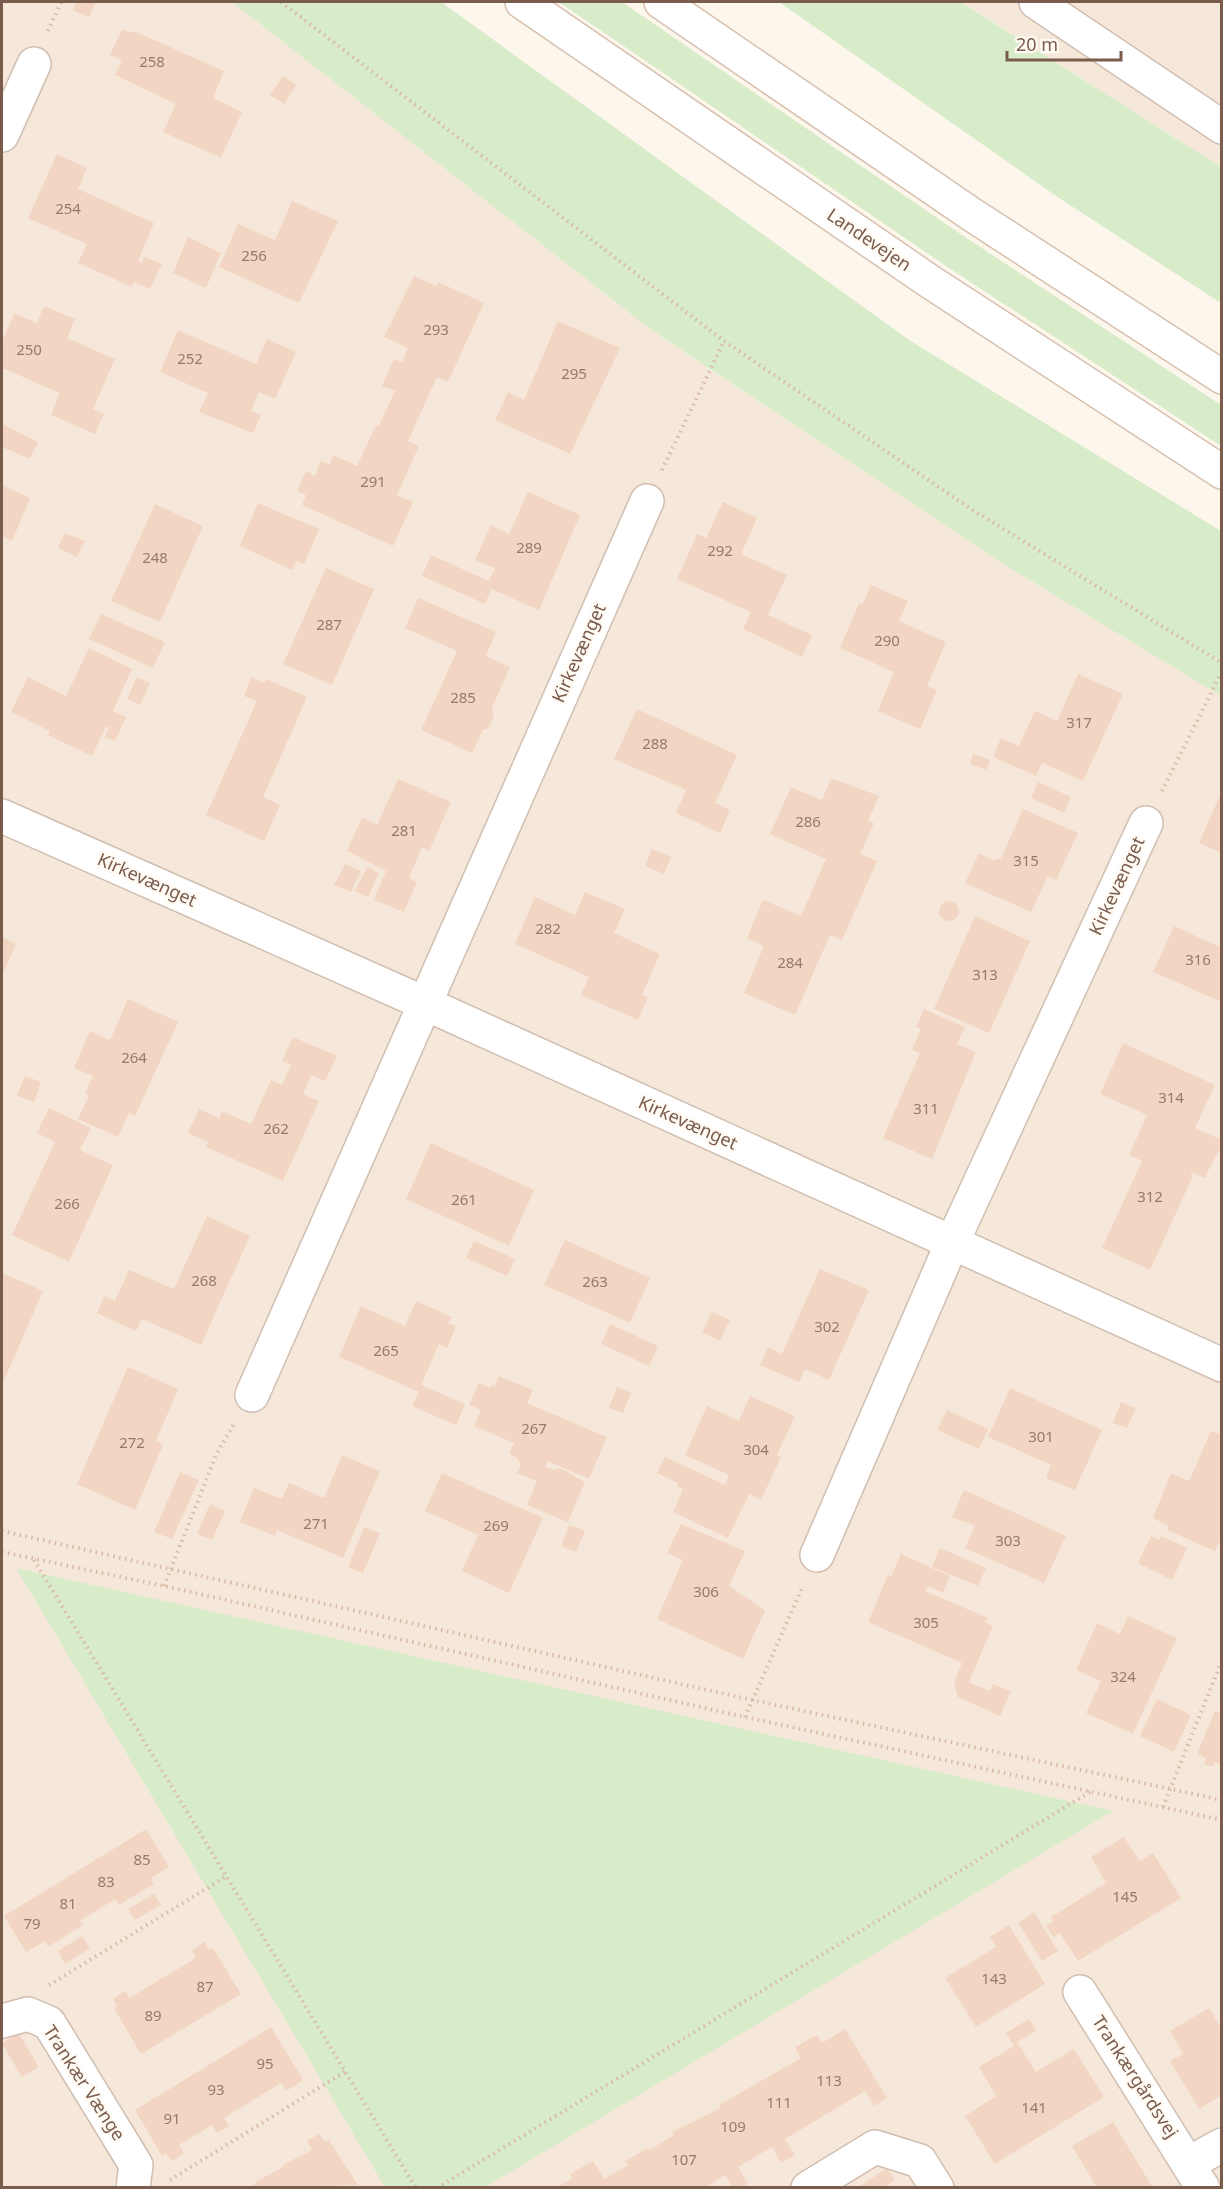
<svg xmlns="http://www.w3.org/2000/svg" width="1223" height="2189" viewBox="0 0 1223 2189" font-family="'Noto Sans',sans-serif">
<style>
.residential{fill:#f5e8da}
.green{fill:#d8ecc9}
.building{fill:#f3d5c3}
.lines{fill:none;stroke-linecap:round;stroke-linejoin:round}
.street-casing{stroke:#d1beb0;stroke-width:36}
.secondary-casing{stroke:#d6c0b0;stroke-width:36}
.path{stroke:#d9b8a5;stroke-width:4;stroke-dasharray:1.5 4.5;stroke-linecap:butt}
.street{stroke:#fff;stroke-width:33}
.secondary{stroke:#fff;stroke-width:33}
.labels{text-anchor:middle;stroke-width:5;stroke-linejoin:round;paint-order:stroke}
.number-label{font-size:15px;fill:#987a6a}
.street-label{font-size:18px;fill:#7a5c4d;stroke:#fffaf3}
</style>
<rect width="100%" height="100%" fill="#fdf6ec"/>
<path class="residential" d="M2,2H232L650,329L1000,562L1221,696V2187L2,2188Z
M962,2H1221V167Z"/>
<path class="green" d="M232,2H441L909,340L1221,531V696L1000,562L650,329Z
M559,2H622L962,235L1221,405V446L946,266Z
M779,2H961L1221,167V303L1059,198Z
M16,1568L1113,1811L485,2187H385Z"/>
<path class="building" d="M77,2H96L89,17L73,10Z
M122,29L132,33L134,31L224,71L213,98L242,112L221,158L163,132L176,104L115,75L122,60L110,55Z
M283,76L296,85L284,104L270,95Z
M57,154L87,168L78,189L154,223L138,261L142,263L144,257L162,264L150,289L134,282L132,287L78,263L87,244L28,218Z
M292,201L338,221L299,303L219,267L238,224L275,240Z
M188,237L221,253L206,288L173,273Z
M414,276L436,286L438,282L484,303L448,382L437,377L408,441L419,446L397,495L413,502L393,546L302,505L306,495L297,491L306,471L315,476L321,461L330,464L333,455L357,466L376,425L379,426L395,391L382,386L394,359L402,362L408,348L384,337Z
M44,306L75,319L67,338L115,359L93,409L104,414L95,434L51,415L60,393L2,368V342L14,313L37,323Z
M558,321L620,348L570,454L495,420L508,392L524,400Z
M178,330L256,364L267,339L296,352L275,399L259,392L251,411L261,415L253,433L199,412L208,393L160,372Z
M2,424L38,442L30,459L2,447Z
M2,485L30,498L12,541L2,536Z
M528,492L580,515L539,610L491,589L485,604L422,576L431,555L489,581L495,568L475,560L491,525L509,534Z
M723,502L757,518L741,554L787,575L768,615L812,635L802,657L743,629L751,612L677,579L697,534L706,538Z
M258,503L319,529L304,564L296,561L292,570L240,546Z
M155,504L203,526L160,622L111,601Z
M65,533L85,541L77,557L58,548Z
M326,568L374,589L332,685L283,664Z
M871,585L908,601L899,621L946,642L927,686L937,690L920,729L878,711L894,672L840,648L859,603L863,604Z
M418,598L496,632L486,656L510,667L492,708L494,716L488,728L483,730L472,753L421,730L457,651L405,628Z
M101,614L165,642L153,668L89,639Z
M89,648L132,669L113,711L126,717L115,741L105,737L109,728L106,726L92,756L48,735L50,731L11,712L28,677L66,696Z
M1078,674L1123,694L1083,781L1042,763L1036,776L993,757L1001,738L1019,746L1035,711L1057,721Z
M137,677L150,683L140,705L127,699Z
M251,677L264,683L266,679L307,697L263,797L280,805L264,841L206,815L257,701L244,696Z
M637,709L737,755L715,803L730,810L720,833L676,813L686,790L614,759Z
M973,754L990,760L986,770L970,764Z
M831,778L879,796L868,821L874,823L860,854L877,861L842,940L830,935L795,1015L744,993L764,946L747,938L763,900L801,916L826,859L770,834L791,787L822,800Z
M398,779L451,802L429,851L422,847L409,878L417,882L404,912L374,900L386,871L347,851L362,817L377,825Z
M1038,782L1071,797L1064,813L1031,798Z
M1222,791V853L1199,843Z
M1023,809L1078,833L1056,880L1048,876L1031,912L965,883L979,853L993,860L1001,858Z
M652,849L671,857L664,874L645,866Z
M345,864L361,871L351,892L334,885Z
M367,867L379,873L368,897L355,891Z
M585,892L625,909L614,933L660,954L642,995L648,998L638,1020L581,995L589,977L515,944L535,897L575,915Z
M939 911a10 10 0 1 1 20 0a10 10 0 1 1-20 0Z
M975,916L1030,941L989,1033L934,1009Z
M1174,926L1222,948V1002L1153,972Z
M2,937L16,944L2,976Z
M128,999L178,1022L135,1116L129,1113L118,1137L78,1119L89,1095L85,1093L93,1076L74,1068L90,1031L110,1040Z
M924,1009L965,1027L957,1044L976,1052L932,1159L883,1138L920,1053L912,1050L921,1029L916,1027Z
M293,1037L337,1056L325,1081L311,1075L303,1094L319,1101L283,1181L206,1147L208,1142L188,1133L199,1109L219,1118L222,1111L251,1124L271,1080L282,1085L291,1065L282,1061Z
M1123,1043L1215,1085L1195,1128L1222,1140V1146L1204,1178L1191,1172L1192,1178L1150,1270L1102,1248L1142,1161L1129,1155L1147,1115L1100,1094Z
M25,1076L41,1082L34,1102L17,1096Z
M49,1108L91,1128L80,1150L113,1165L69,1262L12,1235L55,1142L37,1133Z
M431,1143L534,1190L509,1246L406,1199Z
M207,1216L250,1236L201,1345L142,1319L136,1331L97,1313L104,1296L115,1301L129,1270L174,1289Z
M565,1240L650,1278L630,1323L544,1285Z
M474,1241L515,1259L507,1276L466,1258Z
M820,1269L869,1290L829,1380L805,1369L799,1382L760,1365L768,1347L782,1354Z
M2,1273L43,1291L2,1385Z
M416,1301L452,1317L448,1323L456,1326L447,1348L439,1344L421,1385L465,1404L456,1425L412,1406L419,1392L339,1357L361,1306L405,1326Z
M712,1312L730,1320L720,1341L702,1332Z
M610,1324L658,1346L649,1366L601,1344Z
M128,1367L178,1389L156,1441L163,1445L135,1510L77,1484Z
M499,1376L533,1390L527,1403L607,1437L589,1479L548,1461L545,1467L554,1470L560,1468L585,1482L568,1522L527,1505L537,1481L517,1473L521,1465L517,1458L509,1454L514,1443L474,1426L481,1410L469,1405L479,1383L490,1388L491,1385L495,1386Z
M617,1387L631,1393L623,1413L609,1408Z
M1010,1388L1102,1430L1075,1490L1046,1478L1051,1465L988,1437Z
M750,1396L795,1416L777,1455L781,1457L761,1500L749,1494L728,1538L673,1512L683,1489L677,1486L678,1483L657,1473L665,1457L728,1486L725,1484L729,1475L685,1455L707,1406L739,1421Z
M1121,1402L1136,1408L1127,1428L1113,1423Z
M947,1410L988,1429L979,1449L937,1430Z
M1211,1431L1222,1435V1537L1215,1551L1167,1530L1169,1526L1153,1518L1171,1473L1189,1481Z
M342,1455L380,1471L343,1558L277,1530L275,1536L240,1522L254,1488L282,1499L289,1483L324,1498Z
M180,1472L199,1480L172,1539L154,1532Z
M442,1473L543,1518L509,1593L462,1571L478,1535L425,1511Z
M964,1490L1066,1536L1044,1583L965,1548L975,1526L952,1517Z
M210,1504L225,1511L212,1540L197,1534Z
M681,1524L745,1551L729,1586L765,1610L743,1659L657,1619L683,1560L667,1553Z
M569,1525L585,1531L576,1552L561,1546Z
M364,1527L380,1533L363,1573L348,1567Z
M1151,1536L1159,1540L1161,1536L1187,1548L1172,1580L1138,1563Z
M940,1548L986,1568L978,1586L932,1567Z
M901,1554L950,1576L943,1593L928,1586L925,1591L988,1618L985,1622L993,1626L969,1682L990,1691L993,1684L1011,1691L1000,1716L958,1697L954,1682L962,1663L868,1622L888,1575L891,1577Z
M1128,1616L1177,1638L1133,1734L1086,1713L1101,1681L1076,1670L1097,1623L1120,1634Z
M1157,1699L1191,1715L1174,1752L1140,1736Z
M1215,1711L1222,1713V1765L1215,1762L1213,1767L1204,1764L1206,1758L1197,1754Z
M146,1829L169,1867L151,1878L154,1884L119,1905L115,1899L80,1921L83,1925L48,1947L45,1941L26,1952L4,1916Z
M1124,1837L1140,1861L1153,1853L1181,1898L1078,1961L1060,1933L1053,1937L1046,1925L1053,1921L1051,1917L1106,1883L1091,1857Z
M154,1894L161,1905L135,1920L128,1909Z
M1034,1912L1058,1951L1042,1961L1018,1923Z
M1009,1925L1045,1984L976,2027L945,1978L996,1947L990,1937Z
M82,1936L90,1948L65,1964L58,1951Z
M205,1942L209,1950L213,1948L241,1994L141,2054L114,2008L117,2006L113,1999L125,1991L129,1998L196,1958L192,1950Z
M1209,2008L1222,2029V2095L1199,2109L1170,2061L1183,2054L1170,2031Z
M1029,2019L1036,2031L1017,2042L1036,2072L1074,2049L1104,2097L995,2164L965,2116L996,2096L979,2067L1014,2046L1006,2033Z
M271,2027L303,2080L286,2091L281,2083L224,2118L229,2126L217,2133L212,2125L179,2145L184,2153L172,2161L166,2153L162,2156L135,2110Z
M845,2029L887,2098L874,2106L865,2091L785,2139L795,2155L781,2163L772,2147L738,2167L748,2184L741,2188H732L725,2175L705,2188H556L572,2178L570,2174L593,2161L604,2179L628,2165L625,2161L648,2148L649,2150L674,2135L672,2132L721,2108L719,2105L801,2058L795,2047L817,2035L822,2043Z
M18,2032L39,2067L22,2077L2,2044Z
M1113,2122L1153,2188H1097L1072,2146Z
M319,2134L325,2142L329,2140L358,2185L250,2188L257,2181L283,2167V2165L312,2150L307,2141Z
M887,2168L895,2180L884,2188H857Z"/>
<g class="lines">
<g class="street-casing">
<path id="street" d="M1036,2L1222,127
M2,135L34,64
M2,816L424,1003L1222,1365
M252,1395L647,501
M817,1555L952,1243L1146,823
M1080,1992L1203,2188
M2,2021L28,2014L49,2023L136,2165L133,2188
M1190,2163L1222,2145
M808,2188L875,2147L920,2161L937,2188"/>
</g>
<g class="secondary-casing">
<path id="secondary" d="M522,2L929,281L1222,472
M661,2L971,214L1222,377"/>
</g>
<path class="path" d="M281,2L724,341L971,509L1222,663
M48,31L61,2
M662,470L724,341
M1162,791L1222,671
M2,1531L752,1700L1222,1800
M2,1552L164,1586L745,1717L1222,1820
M34,1560L416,2188
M164,1586L217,1453L234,1424
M745,1717L803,1586
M1163,1807L1222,1660
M49,1985L227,1876
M170,2180L346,2071
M437,2188L1090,1792"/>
<use href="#street" class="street"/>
<use href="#secondary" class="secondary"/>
</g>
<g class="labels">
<g class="number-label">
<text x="152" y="67">258</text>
<text x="68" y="214">254</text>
<text x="254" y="261">256</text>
<text x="436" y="335">293</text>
<text x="29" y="355">250</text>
<text x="190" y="364">252</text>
<text x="574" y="379">295</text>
<text x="373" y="487">291</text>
<text x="529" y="553">289</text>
<text x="720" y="556">292</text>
<text x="155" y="563">248</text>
<text x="329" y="630">287</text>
<text x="887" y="646">290</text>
<text x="463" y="703">285</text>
<text x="1079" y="728">317</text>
<text x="655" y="749">288</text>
<text x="808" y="827">286</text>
<text x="404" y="836">281</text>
<text x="1026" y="866">315</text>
<text x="548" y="934">282</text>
<text x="1198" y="965">316</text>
<text x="790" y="968">284</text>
<text x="985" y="980">313</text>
<text x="134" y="1063">264</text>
<text x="1171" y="1103">314</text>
<text x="926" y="1114">311</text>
<text x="276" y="1134">262</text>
<text x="1150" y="1202">312</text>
<text x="464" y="1205">261</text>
<text x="67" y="1209">266</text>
<text x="204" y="1286">268</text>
<text x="595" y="1287">263</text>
<text x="827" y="1332">302</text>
<text x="386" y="1356">265</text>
<text x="534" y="1434">267</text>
<text x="1041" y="1442">301</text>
<text x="132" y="1448">272</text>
<text x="756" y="1455">304</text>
<text x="316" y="1529">271</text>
<text x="496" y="1531">269</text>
<text x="1008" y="1546">303</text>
<text x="706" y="1597">306</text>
<text x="926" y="1628">305</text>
<text x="1123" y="1682">324</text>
<text x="142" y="1865">85</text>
<text x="106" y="1887">83</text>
<text x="1125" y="1902">145</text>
<text x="68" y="1909">81</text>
<text x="32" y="1929">79</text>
<text x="994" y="1984">143</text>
<text x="205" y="1992">87</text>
<text x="153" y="2021">89</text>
<text x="265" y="2069">95</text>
<text x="829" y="2086">113</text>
<text x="216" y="2095">93</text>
<text x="779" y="2108">111</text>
<text x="1034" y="2113">141</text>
<text x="172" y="2124">91</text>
<text x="733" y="2132">109</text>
<text x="684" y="2165">107</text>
</g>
<g class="street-label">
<text transform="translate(869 240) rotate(34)" y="6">Landevejen</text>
<text transform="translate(579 653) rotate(-66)" y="6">Kirkevænget</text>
<text transform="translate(147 880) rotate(24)" y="6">Kirkevænget</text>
<text transform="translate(1117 886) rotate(-65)" y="6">Kirkevænget</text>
<text transform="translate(688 1123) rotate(24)" y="6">Kirkevænget</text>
<text transform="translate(1135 2077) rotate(57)" y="6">Trankærgårdsvej</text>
<text transform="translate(84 2083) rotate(57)" y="6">Trankær Vænge</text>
</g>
</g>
<rect width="1223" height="2189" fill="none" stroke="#7a5c4d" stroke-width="6"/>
<path d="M1007 51v9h114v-9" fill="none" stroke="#7a5c4d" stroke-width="3"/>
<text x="1016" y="51" font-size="18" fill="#7a5c4d" stroke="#fffaf3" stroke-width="4.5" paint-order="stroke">20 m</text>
</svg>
